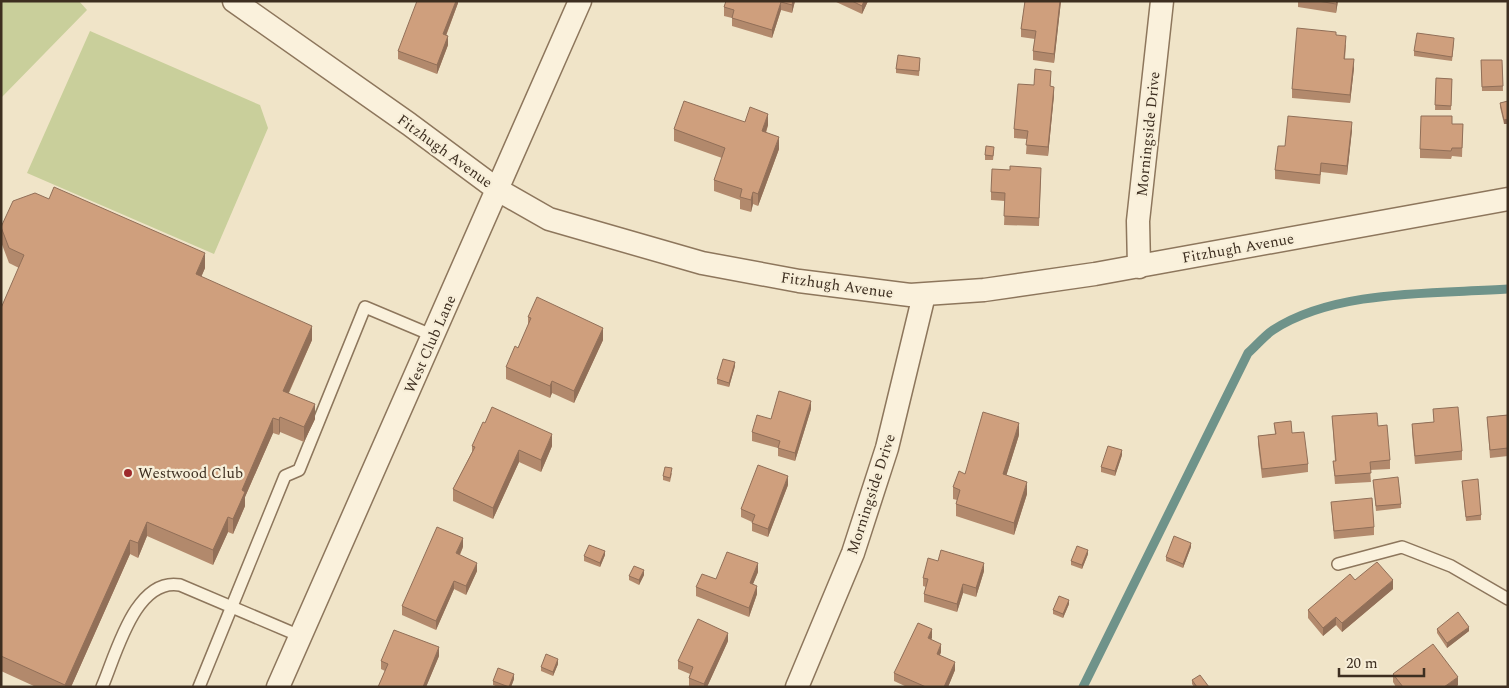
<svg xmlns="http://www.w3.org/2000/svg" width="1509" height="688" viewBox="0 0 1509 688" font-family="Spectral,serif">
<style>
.green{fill:#c9cf9b}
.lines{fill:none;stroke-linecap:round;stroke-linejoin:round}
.stream{stroke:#6f938a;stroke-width:9}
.service-casing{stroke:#8d765c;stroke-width:14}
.minor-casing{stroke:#8d765c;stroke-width:25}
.service{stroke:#faf1dc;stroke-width:11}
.minor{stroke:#faf1dc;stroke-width:22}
.wall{fill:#b2896c}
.shaded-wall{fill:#916f58}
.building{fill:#cf9f7d;stroke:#916f58}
.poi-dot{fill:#9e2a2b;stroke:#f7eed8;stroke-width:2}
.labels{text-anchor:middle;stroke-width:4.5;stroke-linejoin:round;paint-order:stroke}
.street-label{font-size:15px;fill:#3d2e20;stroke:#f7eed8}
.poi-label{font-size:15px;fill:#3d2e20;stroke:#f7eed8;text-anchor:start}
</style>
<rect width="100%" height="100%" fill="#f0e4c8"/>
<path class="green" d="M1,1H79L87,10L1,98Z
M90,31L260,105L268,128L214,254L27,173Z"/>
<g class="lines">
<path class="stream" d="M1083,687L1248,353C1256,346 1264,336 1273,330C1335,289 1435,294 1508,289"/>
<g class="service-casing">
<path id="service" d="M1338,564L1402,547L1451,566L1508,599
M102,687C116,655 135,577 180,585L300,636
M199,687L285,476L299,470L365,307L434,336"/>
</g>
<g class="minor-casing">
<path id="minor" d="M234,1L409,124L498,190L549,219L702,263L799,281L910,295L984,290L1095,274L1508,199
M1139,267L1138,221L1162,1
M278,687L580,1
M797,687L853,553L887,448L924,295"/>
</g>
<use href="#service" class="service"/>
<use href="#minor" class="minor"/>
</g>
<path class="wall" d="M458,1V3L446,36L448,45L437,74L398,59V51Z
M726,1H795L792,13L781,10L772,38L732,26V18L724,16V7Z
M834,1H868L862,14Z
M1025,1H1061L1054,63L1033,60V51L1035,39L1021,37V29Z
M1298,1H1338L1336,13L1298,7Z
M1336,35L1346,45L1345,59L1354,68L1350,103L1292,98V89Z
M1454,42L1452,61L1414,56V51Z
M1481,60H1502L1503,91H1482Z
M920,62L919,76L896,73V69Z
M1436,78L1452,79L1451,110H1435Z
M1051,79L1050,87L1054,95L1048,156L1026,154L1027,139L1014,138V129L1034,85Z
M1508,101V124H1504L1500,107V103Z
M745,122L768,125L766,133L779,149L758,206L753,204L751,212L740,209V200L714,191V180L722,158L674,141V129Z
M1452,124H1463L1462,157L1452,156L1451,159L1420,158V149Z
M1352,130L1347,175L1321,172L1320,184L1275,179V170L1285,146Z
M994,151L993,160H985V155Z
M1041,176L1039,226L1004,225L1005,201L991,200V192Z
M1,227L205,268L201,277L312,340L289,393L315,419L304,442L280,432L279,435L273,433L245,497V506L233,534L228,532L213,565L147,536L138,558L130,554L71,687H36L1,671V308L19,268L9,263L1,242Z
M528,317L603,340L574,403L552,393L550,398L506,379V367L518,348L528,326Z
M735,366L729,387L717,384V379Z
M811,409L795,461L778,456V448L752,441V432L771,419Z
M1433,409L1462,451V460L1415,464L1412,432V424L1434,422Z
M1508,415V456L1490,458L1487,417Z
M1332,416L1378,426L1390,460V469L1370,470L1371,482L1335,484L1333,461H1335Z
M1274,423L1292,433L1308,464V472L1262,478L1258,444V436L1275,434Z
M1019,435L1006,476L1027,494L1014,535L956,516V504L957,500L953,499V487L965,474Z
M472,446H552L541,472L519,462L493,519L453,501V489L472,452Z
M1122,455L1115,476L1101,472V467Z
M672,473L670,482L663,480V476Z
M1373,480L1401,504V508L1376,511Z
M1462,481L1481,515V520L1466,521Z
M788,485L768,537L752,531V522L741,517V509Z
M1331,502L1374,527V535L1334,539Z
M463,547L460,555L477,571L466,595L454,589L436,630L402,615V606Z
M1191,547L1183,568L1166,561V557Z
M1088,554L1082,569L1071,565V561Z
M605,555L600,567L584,561V556Z
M938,561L984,571L976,597L963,593L957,612L924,602V594L926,587L923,586V578Z
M758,572L753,584L757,594L749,617L696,596V587L716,579Z
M644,575L639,585L629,580V576Z
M1355,580L1393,589L1342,632L1336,625L1323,636L1308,618V610Z
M1069,604L1063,618L1053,614V610Z
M1437,629L1469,631L1447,648L1437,633Z
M932,638L931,639L941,652L940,655L955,670L948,687H907L894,681V673Z
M728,641L707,687H690L689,686V678L690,674L678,669V661Z
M439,656L426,687H378L385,671L381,669V661Z
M558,664L553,676L541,671V667Z
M1393,674L1458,685L1456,687H1396L1393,682Z
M514,679L511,687H498L493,685V681Z
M1192,680L1209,687H1194L1192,684Z"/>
<path class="shaded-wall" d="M456,1H458V3L443,43V34Z
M793,1H795L792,13V5Z
M864,1H868L862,14V6Z
M1060,1H1061L1054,63V54Z
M1337,1H1338L1336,13V4Z
M781,2V10L772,38V30Z
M448,36V45L437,74V65Z
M1354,59V68L1350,103V95Z
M1054,87V95L1048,156V147Z
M768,114V125L762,143V131Z
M1508,119V124H1504V120Z
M1352,122V130L1347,175V166Z
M779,137V149L758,206V194Z
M753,192V204L751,212V200Z
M205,253V268L196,289V274Z
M312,326V340L283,405V391Z
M603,328V340L574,403V391Z
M735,362V366L729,387V383Z
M552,381V393L550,398V386Z
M811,401V409L795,461V453Z
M315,404V419L304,442V427Z
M280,417V432L279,435V420Z
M273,418V433L245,497V506L233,534V519L242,490Z
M1019,423V435L1003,486V474Z
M552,434V446L541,472V460Z
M519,450V462L493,519V508Z
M1122,450V455L1115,476V471Z
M788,476V485L768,537V529Z
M1027,482V494L1014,535V523Z
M228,517V532L213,565V550Z
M147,522V536L138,558V543Z
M463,538V547L456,562V553Z
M130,540V554L71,687H65V685Z
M1191,543V547L1183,568V564Z
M1088,550V554L1082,569V565Z
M605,551V555L600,567V563Z
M477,563V571L466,595V586Z
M758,563V572L750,591V583Z
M984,563V571L976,597V588Z
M644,570V575L639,585V580Z
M1393,580V589L1342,632V623Z
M454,581V589L436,630V621Z
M963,584V593L957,612V604Z
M757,586V594L749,617V608Z
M1069,600V604L1063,618V614Z
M1336,617V625L1323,636V628Z
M1469,627V631L1447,648V643Z
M932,629V638L928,647V638Z
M728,633V641L707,687H704V684Z
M941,644V652L937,662V654Z
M439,647V656L426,687H423Z
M558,659V664L553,676V672Z
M955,662V670L948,687H944Z
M514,674V679L511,687H509Z
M1458,677V685L1456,687H1444Z"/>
<path class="building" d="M417,1H456L443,34L448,36L437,65L398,51Z
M726,1H793L792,5L781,2L772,30L732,18L734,10L724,7Z
M852,1H864L862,6Z
M1025,1H1060L1054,54L1033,51L1036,31L1021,29Z
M1318,1H1337L1336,4Z
M1297,28L1336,32V35L1346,36L1344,59H1354L1350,95L1292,89Z
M1417,33L1454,38L1452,57L1414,51Z
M898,55L920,58L919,71L896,69Z
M1481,60H1502L1503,86L1482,87Z
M1035,69L1051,71L1050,86L1054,87L1048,147L1026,145L1028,131L1014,129L1018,84L1034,85Z
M1436,78L1452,79L1451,106L1435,105Z
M684,101L745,122L750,107L768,114L762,131L779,137L758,194L753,192L751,200L740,197L742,189L714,180L725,148L674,129Z
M1508,101V119L1504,120L1500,103Z
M1288,116L1352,122L1347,166L1321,163L1320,175L1275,170L1278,146H1285Z
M1421,116H1452V124H1463L1462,148H1452L1451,151L1420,149Z
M986,146L994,147L993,156L985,155Z
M1010,166L1041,168L1039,218L1004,216L1005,193L991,192L992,169L1010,170Z
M54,187L205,253L196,274L312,326L283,391L315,404L304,427L280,417L279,420L273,418L242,490L245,492L233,519L228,517L213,550L147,522L138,543L130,540L65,685L1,656V308L24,255L9,248L1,227L13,201L35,193L49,199Z
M537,297L603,328L574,391L552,381L550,386L506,367L515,346L518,348L531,318L528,317Z
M723,359L735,362L729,383L717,379Z
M779,391L811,401L795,453L778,448L780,441L752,432L757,415L771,419Z
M492,407L552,434L541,460L519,450L493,508L453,489L475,447L472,446L483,422L485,423Z
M1458,407L1462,451L1415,456L1412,424L1434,422L1433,409Z
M983,412L1019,423L1003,474L1027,482L1014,523L956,504L960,490L953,487L959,471L965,474Z
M1377,413L1378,426L1387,425L1390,460L1370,462L1371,473L1335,476L1333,461H1336L1332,416Z
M1508,415V448L1490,450L1487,417Z
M1291,421L1292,433L1304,432L1308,464L1262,469L1258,436L1276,434L1274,423Z
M1108,446L1122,450L1115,471L1101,467Z
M758,465L788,476L768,529L752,523L755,515L741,509Z
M665,467L672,468L670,478L663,476Z
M1398,477L1401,504L1376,506L1373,480Z
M1478,479L1481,515L1466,517L1462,481Z
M1372,498L1374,527L1334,531L1331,502Z
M437,527L463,538L456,553L477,563L466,586L454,581L436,621L402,606Z
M1174,536L1191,543L1183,564L1166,557Z
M589,545L605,551L600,563L584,556Z
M1077,546L1088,550L1082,565L1071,561Z
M941,550L984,563L976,588L963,584L957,604L924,594L928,579L923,578L928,558L938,561Z
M727,552L758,563L750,583L757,586L749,608L696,587L702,574L716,579Z
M1377,562L1393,580L1342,623L1336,617L1323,628L1308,610L1350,574L1355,580Z
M634,566L644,570L639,580L629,576Z
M1059,596L1069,600L1063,614L1053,610Z
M1458,612L1469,627L1447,643L1437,629Z
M698,619L728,633L704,684L689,678L693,667L678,661Z
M918,623L932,629L928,638L941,644L937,654L955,662L944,687H926L894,673Z
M394,630L439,647L423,687H378L388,664L381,661Z
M1433,644L1458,677L1444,687H1403L1393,674Z
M546,654L558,659L553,672L541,667Z
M498,668L514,674L509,687L493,681Z
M1200,675L1209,687H1197L1192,680Z"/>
<circle class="poi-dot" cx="128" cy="473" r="5"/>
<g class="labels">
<g class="street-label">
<text transform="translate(1148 134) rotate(-84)" y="5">Morningside Drive</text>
<text transform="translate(445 151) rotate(36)" y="5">Fitzhugh Avenue</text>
<text transform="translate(1238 248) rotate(-10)" y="5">Fitzhugh Avenue</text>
<text transform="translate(837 285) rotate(8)" y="5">Fitzhugh Avenue</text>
<text transform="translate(430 344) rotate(-66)" y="5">West Club Lane</text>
<text transform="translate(871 494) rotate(-72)" y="5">Morningside Drive</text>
</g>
<g class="poi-label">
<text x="138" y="478">Westwood Club</text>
</g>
</g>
<rect width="1509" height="688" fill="none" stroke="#3d2e20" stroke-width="5"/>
<path d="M1339 668v8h85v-8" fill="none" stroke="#3d2e20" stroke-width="2.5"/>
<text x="1346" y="668" font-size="15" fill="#3d2e20" stroke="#f7eed8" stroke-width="4" paint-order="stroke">20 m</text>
</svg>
